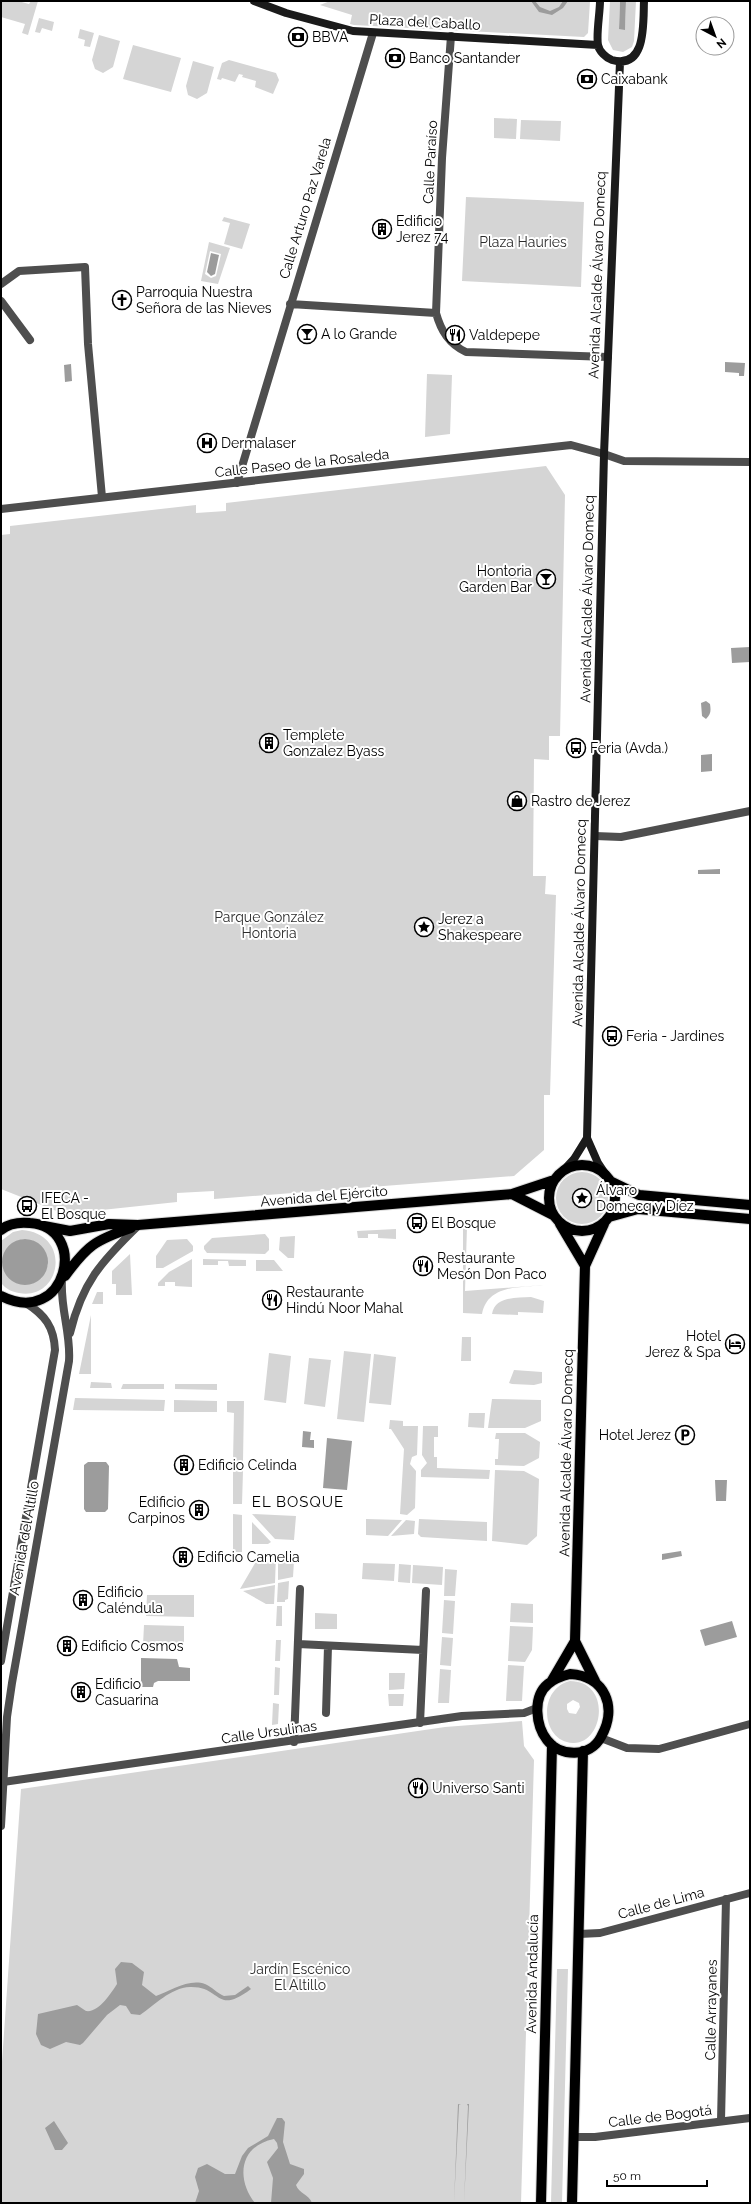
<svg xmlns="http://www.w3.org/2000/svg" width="751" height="2204" viewBox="0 0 751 2204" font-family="Raleway,sans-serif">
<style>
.green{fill:#d5d5d5;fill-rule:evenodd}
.water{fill:#9c9c9c}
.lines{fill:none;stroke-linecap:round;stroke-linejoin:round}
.primary-casing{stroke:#dbdbdb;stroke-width:12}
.minor{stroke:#4e4e4e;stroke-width:8}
.tertiary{stroke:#4e4e4e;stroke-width:8}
.secondary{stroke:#1b1b1b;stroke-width:8}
.primary{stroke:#000;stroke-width:10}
.labels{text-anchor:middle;stroke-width:4;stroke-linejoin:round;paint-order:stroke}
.street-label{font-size:14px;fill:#000;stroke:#fff}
.poi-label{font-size:14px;fill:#000;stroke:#fff;text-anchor:start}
.park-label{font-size:14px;fill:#2c2c2c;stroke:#fff}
.neighbourhood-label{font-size:15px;letter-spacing:1px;fill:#000;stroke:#fff}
</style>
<rect width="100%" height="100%" fill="#fff"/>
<path class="green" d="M1,1H18L29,4L31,1H38L28,35L22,33L25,24L1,17Z
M330,1H590L588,33L584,37L354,25L350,24L352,15L320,5Z
M610,1H620L619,29H625L626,1H636L634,41L632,47L623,52L613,50L608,40Z
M39,18L54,22L52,31L42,28L40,33L35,32Z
M80,29L94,33L90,47L84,46L85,40L78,38Z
M99,35L120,41L113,67L103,73L95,69L92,60Z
M133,45L181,58L171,92L123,79Z
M229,60L276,73L279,80L273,94L255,87L256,81L242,77L243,75L239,74L235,82L222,78L221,80L217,79L222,63Z
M193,61L214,67L207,93L197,99L188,95L186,86Z
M494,118L517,119L516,139L494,138Z
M521,120L561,121L560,141L520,139Z
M466,197L584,202L581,287L462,281Z
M224,217L250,224L242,249L224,244L230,223L222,221Z
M209,242L230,248L218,284L201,281ZM210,251L221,254L216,276L211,278L205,274Z
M427,374L452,375L450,434L425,437Z
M546,466L565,495L560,736H549V760L534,759L533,876H546L545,894L556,895L550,1095H544V1150L514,1176L214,1199V1191L177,1193V1202L64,1214L1,1189V535L10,534V526L196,505V513L226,511V503Z
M556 1198a26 26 0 1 1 52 0a26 26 0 1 1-52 0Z
M463,1227H467L465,1291L544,1285C520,1288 488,1284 482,1314L463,1313Z
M396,1229V1239L378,1238V1234H368V1238H358L357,1231Z
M22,1230C73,1234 61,1301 19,1293C12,1292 6,1289 1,1283V1241L13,1232ZM24,1239L32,1240L48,1265L41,1279L17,1241Z
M265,1234L269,1239V1250L265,1254L207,1253L204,1249V1246L212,1238Z
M295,1236L294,1258H288L279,1250L280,1237Z
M187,1239L193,1246V1251L163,1268H156V1256L167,1240Z
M130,1254L132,1295H116V1284H112V1271Z
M192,1259V1287L175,1286V1282H165V1286H158V1283L169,1272Z
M203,1259L246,1260V1266H229L228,1261H218V1265H203Z
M256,1260H274L283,1271H256Z
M97,1292H103V1304H92Z
M531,1297L544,1301L543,1313L518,1312V1315L492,1314C495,1296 516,1298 531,1297Z
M91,1315V1374H79Z
M462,1337H471V1361H461Z
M344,1351L371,1354L364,1422L337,1419Z
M269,1353L291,1356L286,1403L264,1400Z
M374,1354L396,1357L391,1405L369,1403Z
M309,1358L331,1360L325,1407L304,1404Z
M514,1370L542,1372V1383L534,1385L512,1384L509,1383Z
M91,1382L111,1383L112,1388H90Z
M123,1384H164V1389H121Z
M175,1384H217V1390L175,1389Z
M75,1398L165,1400L164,1411L73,1410Z
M492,1399L541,1400V1421L525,1428H488Z
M174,1400L217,1401V1412H174Z
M227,1401H244L243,1461H233L234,1413L227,1412Z
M469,1413H485L484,1428L468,1427Z
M390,1420L403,1421V1426H418L417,1455L412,1457L410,1464L416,1471L415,1508L407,1515L400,1514L404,1449L391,1429H389Z
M423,1426H438V1437H434V1457H437V1468L490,1470L489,1479L421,1477V1470L427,1463L422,1455Z
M496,1433H525L540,1442L539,1458L524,1466L495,1465V1459H498L499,1439H495Z
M495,1470L524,1471L539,1479L537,1536L527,1545L492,1541Z
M233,1471H243L242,1504H233Z
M233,1514L242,1515V1552H233Z
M252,1514L296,1516L294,1540L275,1539Z
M366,1519L402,1520L388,1536L366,1535Z
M419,1519L487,1522V1541L421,1537L418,1534Z
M406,1520L415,1521L414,1534L391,1536Z
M252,1522L271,1542L268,1544H252Z
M261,1553L276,1555L275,1583L240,1589Z
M278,1553L289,1554L294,1561L293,1577L278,1580Z
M363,1563L395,1564L394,1581L362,1579Z
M399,1564L411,1565L410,1583L398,1582Z
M413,1565L443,1567L442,1585L412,1583Z
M445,1569L457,1570L455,1596H444Z
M289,1581L288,1599L285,1600V1602H277L278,1583Z
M275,1585L274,1604H266L243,1591Z
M147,1595H194V1617L146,1616Z
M444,1600L455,1601L453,1634L442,1633Z
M511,1603L533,1604V1623L510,1622Z
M277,1606H282V1626H276Z
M315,1613L337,1614V1629H315Z
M144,1625L184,1626V1646L143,1645Z
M510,1626L533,1627L532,1650L525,1662L508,1661Z
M442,1637L453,1638L451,1666L440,1665Z
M276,1640H281L280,1661H275Z
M508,1665L524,1666L522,1701H506Z
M275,1667L280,1668L279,1695H274Z
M440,1669L451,1670L449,1703H438Z
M389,1673H405L404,1689L389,1690Z
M570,1681C612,1681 604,1744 573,1743C541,1742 537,1689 570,1681ZM573,1700L579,1703L580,1707L576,1714L569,1713L567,1709V1704Z
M388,1694H404L403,1706H389Z
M273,1703L279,1704L278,1724L272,1725Z
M522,1721L524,1746L534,1760L521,2203H1V2076L21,1789L445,1727Z
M557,1969H568L562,2203H551Z"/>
<path class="water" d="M531,1H535L540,7L550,11L559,7L563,1H568L563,8L552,15L539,12Z
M620,1H626L625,30L619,29Z
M211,253L219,255L215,274L211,276L207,272Z
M725,362L745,363L744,376H739V373L725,372Z
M71,364L72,381L65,382L64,365Z
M750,647V662L732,663L731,648Z
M706,701L710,704C711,711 711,714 706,719L702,716L701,703Z
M712,754V771L701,772V755Z
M720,869V874H698V870Z
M2 1262a23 23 0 1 1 46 0a23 23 0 1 1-46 0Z
M303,1431L311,1432L310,1440H314V1448L302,1447Z
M327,1438L352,1441L347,1490L323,1488Z
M88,1462H106L109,1466L108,1509L105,1512H86L84,1509V1465Z
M715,1480H727L726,1501H716Z
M681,1551L682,1556L662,1560V1554Z
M732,1621L737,1637L705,1646L700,1630Z
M141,1658L177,1659L179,1667L190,1668V1681H158L154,1683L153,1687H141Z
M121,1962L132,1963L144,1972L142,1985L156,1996C170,1991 189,1978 205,1984C212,1987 217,1993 224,1996L235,1995L248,1986L251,1989C215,2016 222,1986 190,1987C170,1988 155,2005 140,2015L131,2014L126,2006L120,2005L107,2015L83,2043L80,2045L66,2042L50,2049L41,2045L36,2034L38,2014L77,2005L86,2011C99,2013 111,1993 117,1984L115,1969Z
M458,2104L461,2105H459L454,2203Z
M467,2104H469L464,2203L468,2106Z
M277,2118H282L285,2122L283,2142L290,2164L304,2169V2174L296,2185C299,2194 309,2194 312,2203H271L273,2178L267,2162L278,2148L277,2143L274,2139C239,2146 236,2179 255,2203H195L199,2191L195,2177L198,2168L207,2164L225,2174H235L242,2156L248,2148L268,2136Z
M54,2121L68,2143L62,2150H55L45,2128Z"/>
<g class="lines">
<g class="primary-casing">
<path id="primary" d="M549 1198a33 33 0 1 1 66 0a33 33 0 1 1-66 0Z
M612,1182L639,1195L750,1205
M512,1194L553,1215
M609,1217L638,1209L750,1219
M560,1224L585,1266
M44,1226L70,1231L109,1224L138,1225L512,1194L554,1180
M1,1230C9,1223 20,1222 30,1223C90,1227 67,1329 1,1296
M65,1276C87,1246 95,1240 131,1228
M575,1641L595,1681
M570,1674C605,1676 618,1707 601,1737C590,1758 560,1757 547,1740C536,1726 532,1697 548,1684C554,1679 562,1676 570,1674Z
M551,1682L575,1641L585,1266L604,1224
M541,2203L552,1745
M572,2203L583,1751"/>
</g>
<path class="minor" d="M451,36L442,158L436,313C441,331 449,344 466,352L608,357
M1,284L19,271L85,267L88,344L102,497
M1,301L30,340
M290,304L436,313
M604,454L624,461L750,462
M237,483L373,33
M595,836L621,837L750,811
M298,1644L423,1650
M326,1713L328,1646
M420,1723L426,1591
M601,1738L627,1748L659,1749L750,1724
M294,1742L300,1589
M3,1782L462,1716L524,1713L537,1708
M579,1934L600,1933L750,1893
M721,2121L726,1899
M574,2137H595L750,2118"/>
<path class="tertiary" d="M1,509L571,445L604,454
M70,1333C82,1283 101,1262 137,1227
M1,1661L55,1350C54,1327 45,1315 26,1303
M1,1826L7,1717L12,1683L69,1361C71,1333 60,1308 62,1280"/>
<path class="secondary" d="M254,1L286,13L353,31L598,45
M600,1C600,13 596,34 598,45C599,51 606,58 612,60C647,70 643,22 644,1
M562,1172L574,1159L587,1138
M606,1175L598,1163L587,1138L604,454L620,62"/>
<use href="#primary" class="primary"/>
</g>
<defs>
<g id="bank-ring" transform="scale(1)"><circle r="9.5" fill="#fff" stroke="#000" stroke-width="1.5"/><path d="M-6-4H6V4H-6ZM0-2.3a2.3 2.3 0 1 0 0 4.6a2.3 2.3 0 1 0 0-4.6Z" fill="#000"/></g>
<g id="building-ring" transform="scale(1)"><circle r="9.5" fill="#fff" stroke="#000" stroke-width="1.5"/><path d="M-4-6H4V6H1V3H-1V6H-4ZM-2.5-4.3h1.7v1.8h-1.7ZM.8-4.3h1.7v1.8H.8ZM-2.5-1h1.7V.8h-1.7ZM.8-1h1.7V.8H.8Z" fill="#000"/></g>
<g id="church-ring" transform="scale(1)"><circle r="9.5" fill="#fff" stroke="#000" stroke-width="1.5"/><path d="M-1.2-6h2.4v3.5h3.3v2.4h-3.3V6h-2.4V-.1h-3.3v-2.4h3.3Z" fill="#000"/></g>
<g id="bar-ring" transform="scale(1)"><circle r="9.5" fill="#fff" stroke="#000" stroke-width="1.5"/><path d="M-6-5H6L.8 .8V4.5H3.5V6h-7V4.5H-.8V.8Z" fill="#000"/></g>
<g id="restaurant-ring" transform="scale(1)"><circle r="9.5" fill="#fff" stroke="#000" stroke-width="1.5"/><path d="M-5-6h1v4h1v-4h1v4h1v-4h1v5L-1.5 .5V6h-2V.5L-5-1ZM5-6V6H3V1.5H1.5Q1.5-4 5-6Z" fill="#000"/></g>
<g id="hospital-ring" transform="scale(1)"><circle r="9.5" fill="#fff" stroke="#000" stroke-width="1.5"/><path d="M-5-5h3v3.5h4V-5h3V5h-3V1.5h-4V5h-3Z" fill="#000"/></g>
<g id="bus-ring" transform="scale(1)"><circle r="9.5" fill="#fff" stroke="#000" stroke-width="1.5"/><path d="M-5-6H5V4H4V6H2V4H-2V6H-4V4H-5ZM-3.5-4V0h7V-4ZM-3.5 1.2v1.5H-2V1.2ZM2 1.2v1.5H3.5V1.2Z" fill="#000"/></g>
<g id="shop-ring" transform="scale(1)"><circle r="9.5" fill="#fff" stroke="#000" stroke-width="1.5"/><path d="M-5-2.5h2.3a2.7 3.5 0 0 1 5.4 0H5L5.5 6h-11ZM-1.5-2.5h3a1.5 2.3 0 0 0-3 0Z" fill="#000"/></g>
<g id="sight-ring" transform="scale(1)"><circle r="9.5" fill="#fff" stroke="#000" stroke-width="1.5"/><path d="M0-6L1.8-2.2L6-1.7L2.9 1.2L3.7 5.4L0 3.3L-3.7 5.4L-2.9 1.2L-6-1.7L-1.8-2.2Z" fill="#000"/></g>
<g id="hotel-ring" transform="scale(1)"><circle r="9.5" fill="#fff" stroke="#000" stroke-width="1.5"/><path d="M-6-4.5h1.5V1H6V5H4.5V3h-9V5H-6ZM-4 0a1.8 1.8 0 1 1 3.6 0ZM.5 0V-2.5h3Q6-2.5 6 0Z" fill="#000"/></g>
<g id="parking-ring" transform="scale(1)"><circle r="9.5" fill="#fff" stroke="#000" stroke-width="1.5"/><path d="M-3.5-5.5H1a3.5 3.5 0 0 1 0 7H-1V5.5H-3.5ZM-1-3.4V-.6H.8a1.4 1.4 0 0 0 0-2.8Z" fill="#000"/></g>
</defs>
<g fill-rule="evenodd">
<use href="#bank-ring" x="298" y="37"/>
<use href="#bank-ring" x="395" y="58"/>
<use href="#bank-ring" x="587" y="79"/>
<use href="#building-ring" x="382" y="229"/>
<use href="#church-ring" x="122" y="300"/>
<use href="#bar-ring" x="307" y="334"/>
<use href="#restaurant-ring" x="455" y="335"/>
<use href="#hospital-ring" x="207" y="443"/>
<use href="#bar-ring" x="546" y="579"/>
<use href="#building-ring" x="269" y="743"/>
<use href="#bus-ring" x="576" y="748"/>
<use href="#shop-ring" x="517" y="801"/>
<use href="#sight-ring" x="424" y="927"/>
<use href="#bus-ring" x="612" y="1036"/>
<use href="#sight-ring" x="582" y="1198"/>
<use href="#bus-ring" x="27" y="1206"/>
<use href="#bus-ring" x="417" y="1223"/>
<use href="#restaurant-ring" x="423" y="1266"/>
<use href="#restaurant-ring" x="272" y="1300"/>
<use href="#hotel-ring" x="735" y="1344"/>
<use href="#parking-ring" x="685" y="1435"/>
<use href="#building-ring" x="184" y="1465"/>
<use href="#building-ring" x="199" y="1510"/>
<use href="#building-ring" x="183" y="1557"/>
<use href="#building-ring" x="83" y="1600"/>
<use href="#building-ring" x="67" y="1646"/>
<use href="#building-ring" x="81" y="1692"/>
<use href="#restaurant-ring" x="418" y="1788"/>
</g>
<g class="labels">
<g class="street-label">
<text transform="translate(425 22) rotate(3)" y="5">Plaza del Caballo</text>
<text transform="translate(430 162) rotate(-87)" y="5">Calle Paraíso</text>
<text transform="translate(305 208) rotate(-73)" y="5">Calle Arturo Paz Varela</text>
<text transform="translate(597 275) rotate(-88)" y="5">Avenida Alcalde Álvaro Domecq</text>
<text transform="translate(302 463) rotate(-6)" y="5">Calle Paseo de la Rosaleda</text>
<text transform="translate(587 599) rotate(-89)" y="5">Avenida Alcalde Álvaro Domecq</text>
<text transform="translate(579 923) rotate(-89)" y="5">Avenida Alcalde Álvaro Domecq</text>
<text transform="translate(324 1196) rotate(-5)" y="5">Avenida del Ejército</text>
<text transform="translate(566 1453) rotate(-89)" y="5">Avenida Alcalde Álvaro Domecq</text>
<text transform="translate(24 1538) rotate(-80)" y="5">Avenida del Altillo</text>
<text transform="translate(269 1732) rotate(-8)" y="5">Calle Ursulinas</text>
<text transform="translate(661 1903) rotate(-15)" y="5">Calle de Lima</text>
<text transform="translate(532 1974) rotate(-89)" y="5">Avenida Andalucía</text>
<text transform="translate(711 2010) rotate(-89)" y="5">Calle Arrayanes</text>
<text transform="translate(660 2116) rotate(-7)" y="5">Calle de Bogotá</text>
</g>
<g class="poi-label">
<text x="312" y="42">BBVA</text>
<text x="409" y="63">Banco Santander</text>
<text x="601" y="84">Caixabank</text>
<text x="396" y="226">Edificio<tspan x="396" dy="16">Jerez 74</tspan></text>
<text x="136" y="297">Parroquia Nuestra<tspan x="136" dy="16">Señora de las Nieves</tspan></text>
<text x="321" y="339">A lo Grande</text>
<text x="469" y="340">Valdepepe</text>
<text x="221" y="448">Dermalaser</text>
<text x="532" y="576" text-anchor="end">Hontoria<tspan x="532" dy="16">Garden Bar</tspan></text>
<text x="283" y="740">Templete<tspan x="283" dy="16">Gonzalez Byass</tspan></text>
<text x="590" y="753">Feria (Avda.)</text>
<text x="531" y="806">Rastro de Jerez</text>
<text x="438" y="924">Jerez a<tspan x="438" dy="16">Shakespeare</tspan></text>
<text x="626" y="1041">Feria - Jardines</text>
<text x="596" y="1195">Álvaro<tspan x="596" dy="16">Domecq y Díez</tspan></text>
<text x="41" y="1203">IFECA -<tspan x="41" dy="16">El Bosque</tspan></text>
<text x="431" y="1228">El Bosque</text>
<text x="437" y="1263">Restaurante<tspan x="437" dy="16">Mesón Don Paco</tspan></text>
<text x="286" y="1297">Restaurante<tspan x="286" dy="16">Hindú Noor Mahal</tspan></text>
<text x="721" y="1341" text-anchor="end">Hotel<tspan x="721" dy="16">Jerez &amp; Spa</tspan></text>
<text x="671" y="1440" text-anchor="end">Hotel Jerez</text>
<text x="198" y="1470">Edificio Celinda</text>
<text x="185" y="1507" text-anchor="end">Edificio<tspan x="185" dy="16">Carpinos</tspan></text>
<text x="197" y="1562">Edificio Camelia</text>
<text x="97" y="1597">Edificio<tspan x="97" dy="16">Caléndula</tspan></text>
<text x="81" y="1651">Edificio Cosmos</text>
<text x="95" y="1689">Edificio<tspan x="95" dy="16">Casuarina</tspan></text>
<text x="432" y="1793">Universo Santi</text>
</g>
<g class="park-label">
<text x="523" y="247">Plaza Hauries</text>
<text x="269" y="922">Parque González<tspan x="269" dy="16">Hontoria</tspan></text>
<text x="300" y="1974">Jardín Escénico<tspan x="300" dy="16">El Altillo</tspan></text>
</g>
<g class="neighbourhood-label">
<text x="298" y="1507">EL BOSQUE</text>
</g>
</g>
<rect width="751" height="2204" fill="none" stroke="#000000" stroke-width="4"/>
<g transform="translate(715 36) rotate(139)"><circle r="19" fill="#ffffff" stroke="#999999"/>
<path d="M0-3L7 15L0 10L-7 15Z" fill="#000000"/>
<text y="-6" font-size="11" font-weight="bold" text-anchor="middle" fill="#000000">N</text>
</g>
<path d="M607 2180v6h100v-6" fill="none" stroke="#000000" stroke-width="2"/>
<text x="613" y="2180" font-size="12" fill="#000000" stroke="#ffffff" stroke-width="3" paint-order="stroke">50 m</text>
</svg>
